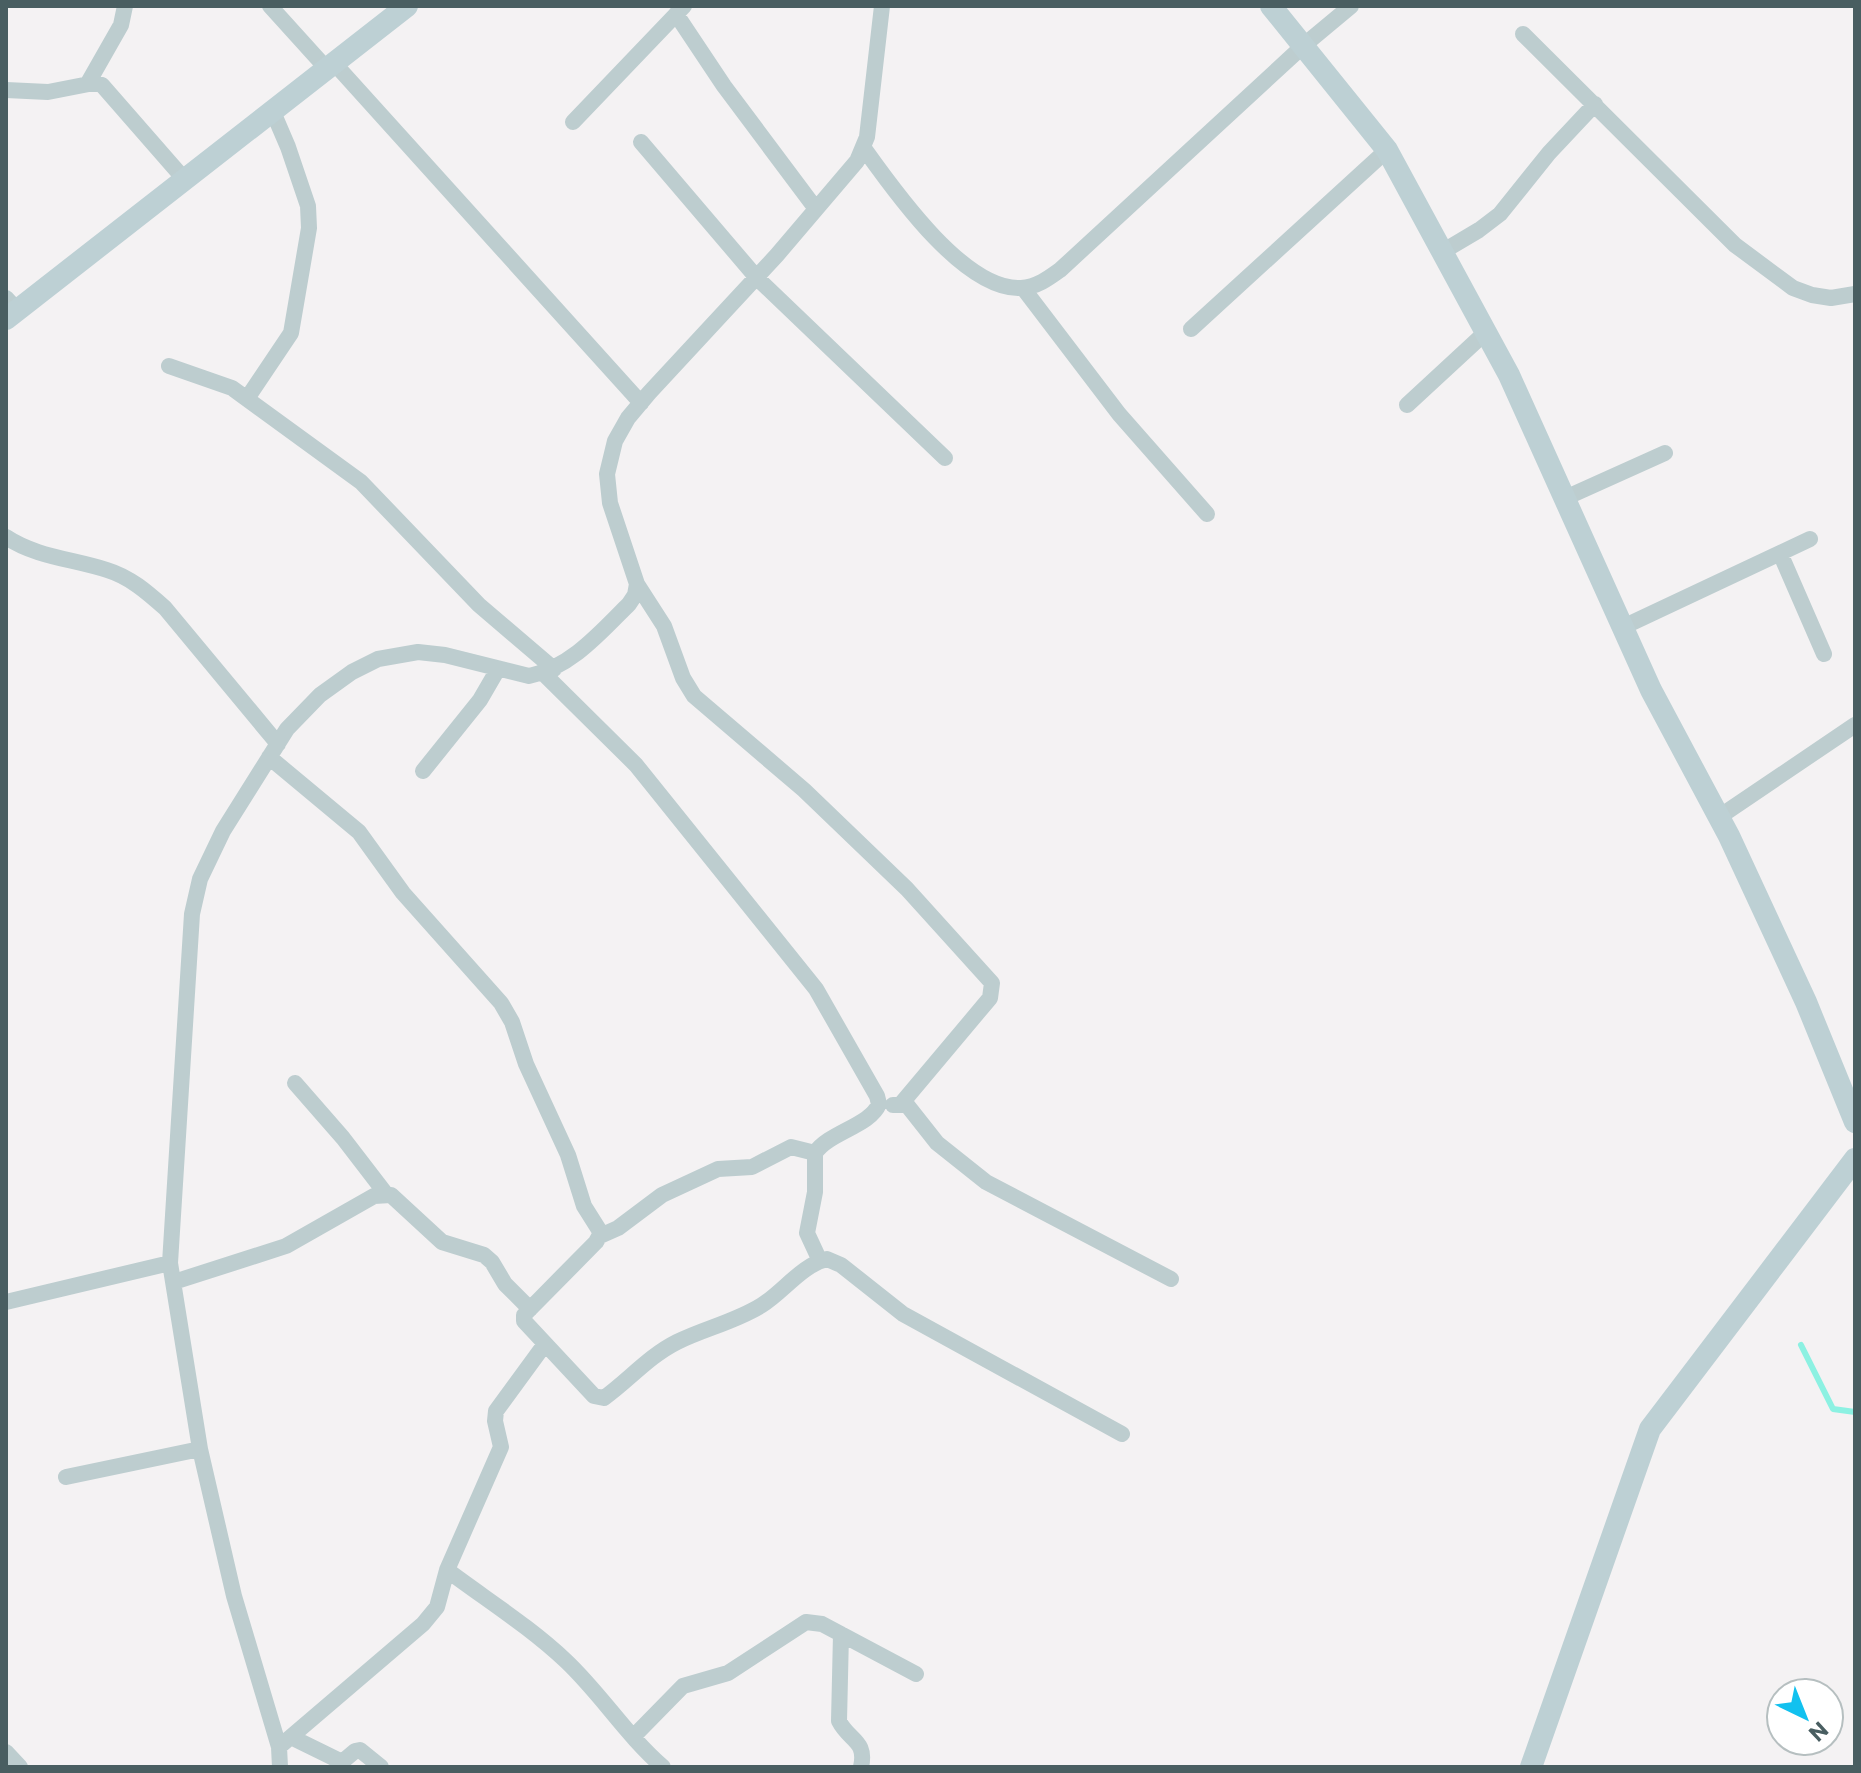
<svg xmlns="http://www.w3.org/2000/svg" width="1861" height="1773" viewBox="0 0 1861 1773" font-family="Commissioner,sans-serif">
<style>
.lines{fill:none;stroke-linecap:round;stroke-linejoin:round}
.stream{stroke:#8cf1e2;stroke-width:6}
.street{stroke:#bdcdcf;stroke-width:16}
.secondary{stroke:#bdd0d4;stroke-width:22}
</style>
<rect width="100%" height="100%" fill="#f4f2f3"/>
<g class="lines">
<path class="stream" d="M1801,1345L1833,1409L1855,1412"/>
<path class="street" d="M270,6L327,69
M676,14L724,86L816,209
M1523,34L1735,245L1793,288L1812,295L1831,298L1855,294
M334,63L641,403
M88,83L121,25L125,6
M6,90L48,92L94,83L102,85L185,180
M573,122L684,6
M641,142L757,278L945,458
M863,147C893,189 964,291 1021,288C1037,287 1049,278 1060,270L1303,46L1351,6
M1442,252L1479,230L1500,214L1549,153L1595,104
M1023,288L1119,414L1207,514
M6,298L17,310
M1191,329L1387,150
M169,366L232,388L361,482L479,605L554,669
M248,397L291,333L309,228L308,206L288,147L273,112
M1407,405L1486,332
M1565,498L1665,453
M6,537C36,557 73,559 107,570C130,577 147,592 165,608L278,744
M1780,553L1824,654
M637,584L664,626L683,678L694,696L804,790L907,889L992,983L990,998L901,1104
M1623,627L1810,539
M543,673L636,765L816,989L877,1096L879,1104C870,1126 829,1132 815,1153V1192L807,1233L820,1261
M269,757L359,832L403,893L501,1003L512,1022L526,1064L568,1155L584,1206L601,1233L596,1242L524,1315V1321L594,1396L604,1398C629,1380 649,1356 677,1342C705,1328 735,1322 762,1305C783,1292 802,1265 827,1259L841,1265L903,1314L1122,1434
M423,771L480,700L498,669
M1719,817L1855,725
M295,1083L343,1138L386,1194
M893,1105H907L937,1143L986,1182L1171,1279
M600,1236L618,1228L662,1195L718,1169L752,1167L791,1147L815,1153
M174,1282L286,1246L374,1196L391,1195L442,1242L484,1255L492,1262L505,1284L530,1309
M6,1302L170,1263
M66,1477L200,1449
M447,1570C487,1600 530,1627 566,1661C601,1694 627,1736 663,1767
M841,1634L839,1721C849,1741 867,1740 861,1767
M291,1737L342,1762L355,1751L360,1750L381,1767
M633,1737L683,1686L728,1673L806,1622L822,1624L916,1674
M279,1747L423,1624L437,1607L447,1570L501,1447L495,1421L496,1411L545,1344
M6,1752L20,1767
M280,1767L279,1747L234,1596L200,1449L170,1263L192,914L200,879L223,831L287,729L320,695L352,672L378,659L418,652L445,655L529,676C570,668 600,633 629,604L635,595L637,584L610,503L607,474L615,441L628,418L649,393L777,255L857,161L867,137L882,6"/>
<path class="secondary" d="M1271,6L1387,150L1509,375L1651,690L1729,836L1806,1002L1855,1122
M6,319L407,6
M1531,1767L1650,1429L1855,1159"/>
</g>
<rect width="1861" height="1773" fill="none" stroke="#495e61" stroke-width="16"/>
<g transform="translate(1805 1717) rotate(137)"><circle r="38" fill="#ffffff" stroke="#b6bfc0" stroke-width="2"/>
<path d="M0-6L14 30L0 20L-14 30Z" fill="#12c1ef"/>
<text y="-12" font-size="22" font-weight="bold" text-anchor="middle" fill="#495e61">N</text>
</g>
</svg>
